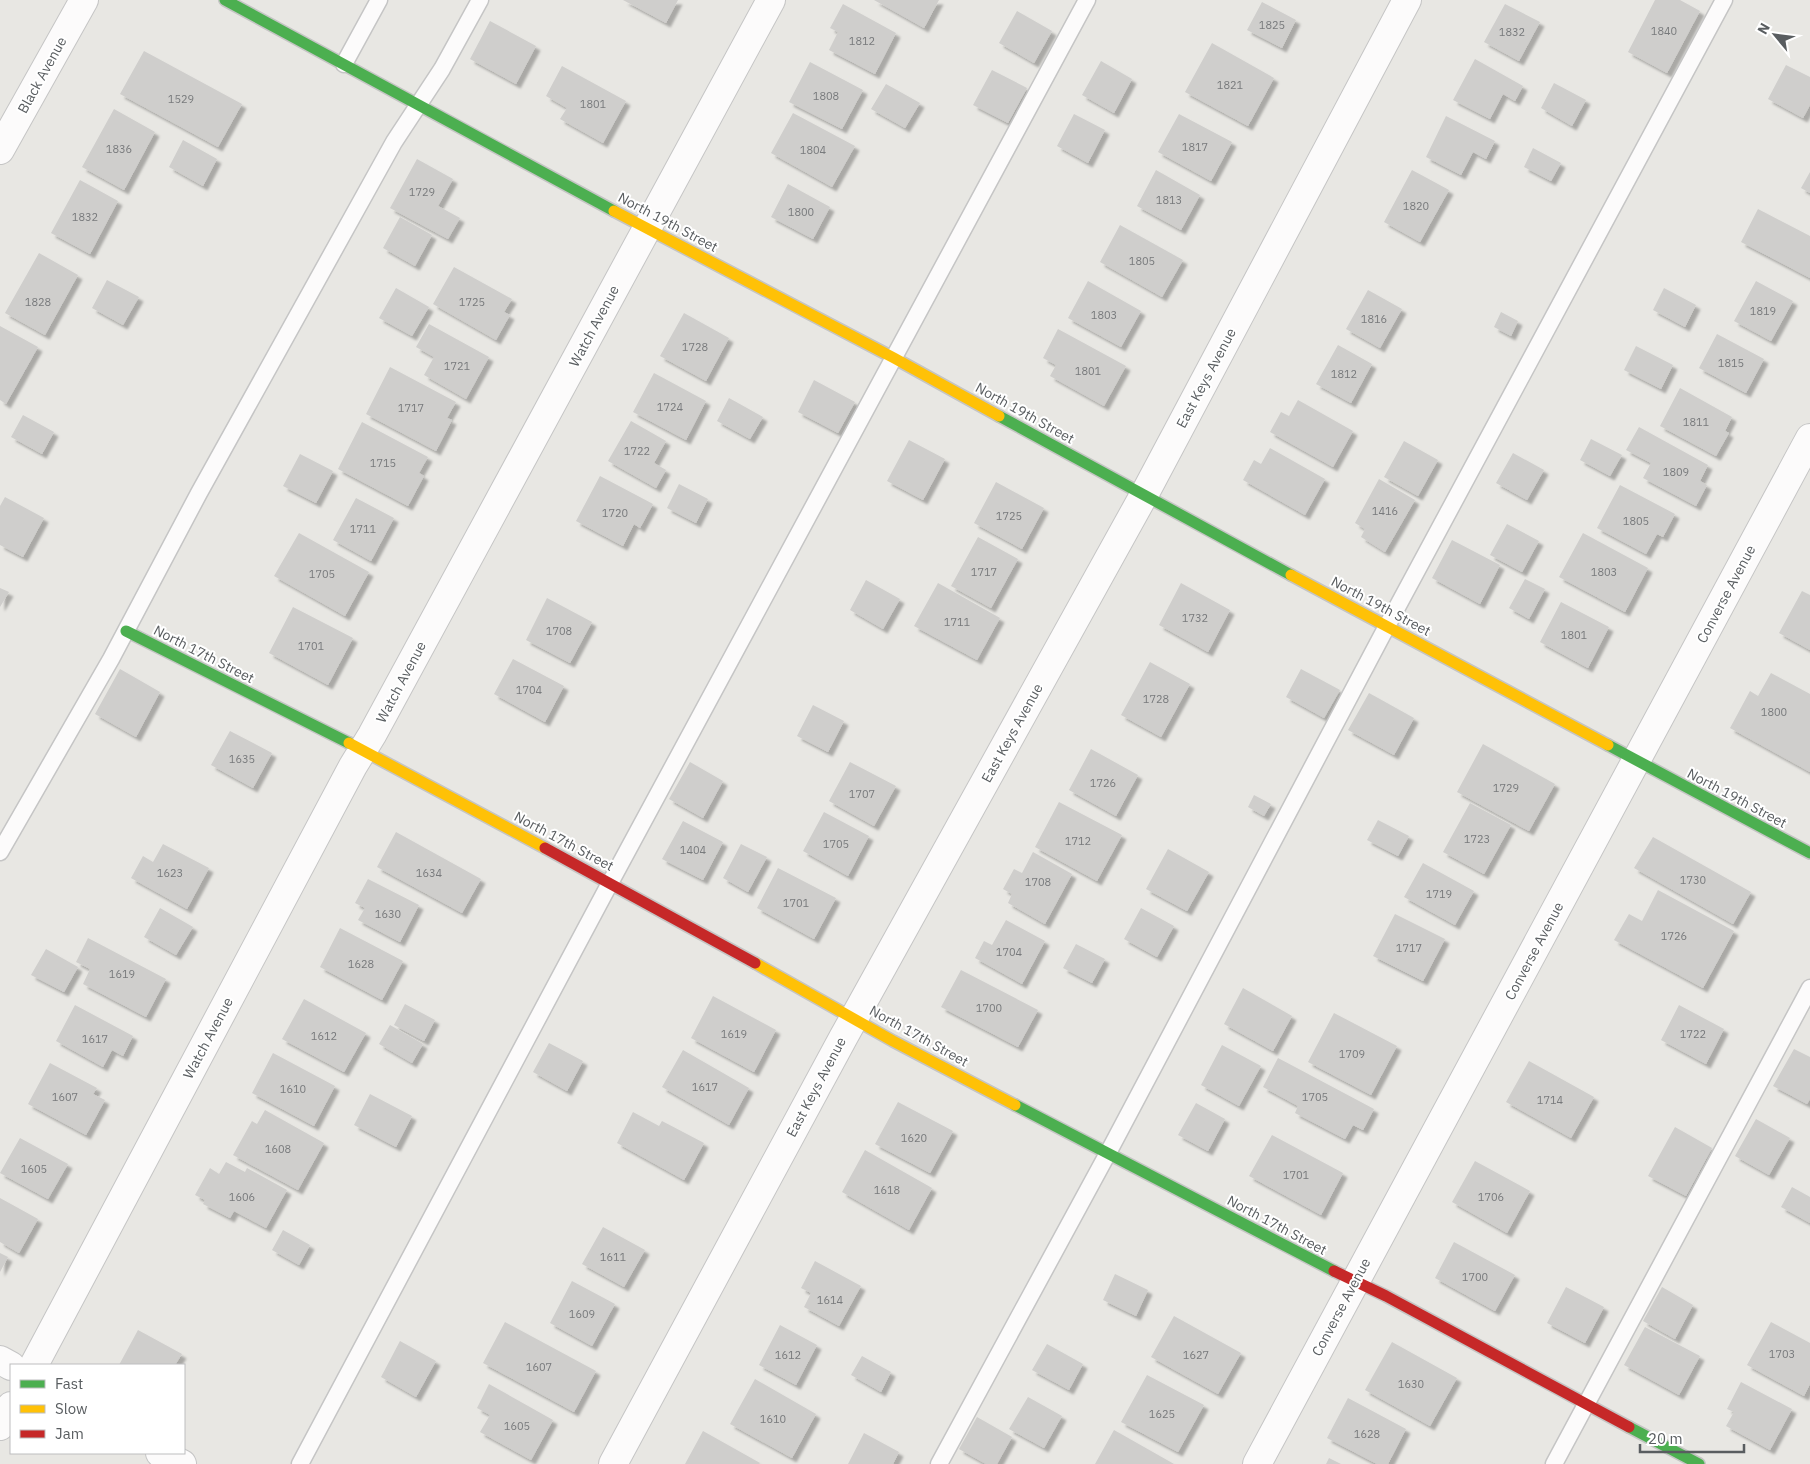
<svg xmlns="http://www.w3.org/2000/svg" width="1810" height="1464" viewBox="0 0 1810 1464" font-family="'IBM Plex Sans',sans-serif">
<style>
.building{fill:#cfcecc;filter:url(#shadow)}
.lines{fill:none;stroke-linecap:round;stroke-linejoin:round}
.lane-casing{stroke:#c5c5c5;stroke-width:19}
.street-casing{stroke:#c5c5c5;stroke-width:30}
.fast-casing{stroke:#c5c5c4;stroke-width:14}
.slow-casing{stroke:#c5c5c4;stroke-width:14}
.jam-casing{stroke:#c5c5c4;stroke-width:14}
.lane{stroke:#fcfbfb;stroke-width:16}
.street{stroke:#fcfbfb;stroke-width:28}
.fast{stroke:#4caf50;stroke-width:11}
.slow{stroke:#ffc107;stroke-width:11}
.jam{stroke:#c62828;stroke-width:11}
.labels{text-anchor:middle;stroke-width:4;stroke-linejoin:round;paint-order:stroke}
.number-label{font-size:11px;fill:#787a7c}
.street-label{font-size:14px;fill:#595d60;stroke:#fff}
</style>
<defs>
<filter id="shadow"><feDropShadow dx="4.5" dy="4.5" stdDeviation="1" flood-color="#0004"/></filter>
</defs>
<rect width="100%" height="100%" fill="#e8e7e3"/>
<path class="building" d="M623,0H678L666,23Z
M874,0H939L924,28Z
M1655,0H1680L1700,11L1667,73L1628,52Z
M1262,2L1296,20L1282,48L1247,30Z
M843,4L896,33L875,74L829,50L838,32L830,28Z
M1505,4L1540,22L1519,61L1484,42Z
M1017,11L1052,31L1034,63L999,43Z
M490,21L536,46L516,84L470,59Z
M1212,43L1274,78L1248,126L1185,92Z
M144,51L242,104L218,147L120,94Z
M1475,59L1523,86L1515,101L1503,94L1490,119L1453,100Z
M1101,61L1132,79L1114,113L1082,95Z
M810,62L863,90L842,129L789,102Z
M1786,65L1810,77V105L1803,118L1768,99Z
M562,66L626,101L603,143L560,119L567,108L546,96Z
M992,70L1027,88L1008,123L973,105Z
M1554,83L1586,100L1572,126L1541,108Z
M886,84L920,103L905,128L871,109Z
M114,109L155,132L124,190L82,167Z
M793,113L855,146L832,187L771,153Z
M1074,114L1105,130L1088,163L1057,146Z
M1179,114L1232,142L1211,181L1158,152Z
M1446,116L1495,141L1486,159L1473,152L1461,175L1426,157Z
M183,140L217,159L203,186L169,167Z
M1533,148L1561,163L1551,181L1524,167Z
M417,159L453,179L438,206L460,218L448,239L390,208Z
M1156,170L1200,195L1181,230L1137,206Z
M1412,170L1449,190L1420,242L1384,222Z
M1810,172V193L1801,188Z
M80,180L118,201L90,254L51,233Z
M788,184L830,207L813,239L771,217Z
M1758,209L1810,236V278L1741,242Z
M400,217L432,235L415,266L383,248Z
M1120,225L1183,260L1162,297L1100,262Z
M39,253L78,275L45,335L5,313Z
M454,267L512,299L504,312L510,315L496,340L433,304Z
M107,280L139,297L123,325L92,308Z
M1088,281L1141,311L1121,347L1068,318Z
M1756,281L1793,301L1771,341L1734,321Z
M396,288L429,307L412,336L379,318Z
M1664,288L1696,305L1685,327L1653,310Z
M1368,290L1402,309L1380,348L1346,329Z
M1501,312L1518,321L1511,336L1494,327Z
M684,313L729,338L706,381L660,356Z
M429,324L489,357L466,399L424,375L434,357L416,347Z
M0,326L38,347L6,404L0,400Z
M1058,329L1126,366L1104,406L1050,376L1056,365L1043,358Z
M1717,334L1764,359L1746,393L1699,368Z
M1338,345L1372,364L1351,403L1316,384Z
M1636,346L1673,365L1661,389L1624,370Z
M390,367L456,402L447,418L452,420L436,451L366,414Z
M654,373L706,401L686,440L633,412Z
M814,380L855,402L838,433L798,412Z
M1680,388L1732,417L1725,431L1729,433L1716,456L1660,426Z
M729,398L763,417L750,439L717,421Z
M1298,400L1353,431L1333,467L1270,432L1281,412L1289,416Z
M23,415L54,432L42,454L11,437Z
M631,421L666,441L654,463L666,470L656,488L608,461Z
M362,422L428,457L419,473L424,476L408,506L338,469Z
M1639,427L1708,465L1700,481L1707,485L1696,506L1643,478L1651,463L1626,450Z
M1591,439L1622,455L1610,476L1580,460Z
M909,440L945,459L923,500L887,481Z
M1404,441L1438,460L1418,496L1384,477Z
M1270,448L1325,479L1305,515L1243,480L1254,460L1261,464Z
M1513,453L1544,470L1527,500L1496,483Z
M300,454L333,471L316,503L283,486Z
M600,476L653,504L640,528L634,524L623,546L576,521Z
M1379,479L1415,500L1385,552L1361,537L1365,529L1355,523Z
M996,482L1044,508L1022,549L974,523Z
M679,484L708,499L696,523L667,508Z
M1620,485L1675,514L1663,537L1657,534L1646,554L1597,528Z
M5,497L44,518L23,557L0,545V506Z
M356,498L394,518L371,561L333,540Z
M1507,524L1539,541L1522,572L1490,555Z
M299,533L369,572L345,616L274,576Z
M1583,533L1648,568L1625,612L1559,577Z
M978,537L1018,559L991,608L951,586Z
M1452,540L1500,565L1480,604L1432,578Z
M1525,579L1545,589L1529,619L1509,608Z
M866,580L900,599L883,629L850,610Z
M938,583L1000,618L977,660L914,626Z
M1181,583L1230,610L1208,652L1159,625Z
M0,588L9,592L0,607Z
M1802,591L1810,595V650L1779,633Z
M547,598L592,622L570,663L526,640Z
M1561,602L1609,627L1588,668L1540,642Z
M293,607L353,638L328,685L269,653Z
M513,659L564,686L545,722L494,694Z
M1150,662L1190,684L1161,737L1121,715Z
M120,669L160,692L136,737L95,714Z
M1301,669L1340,690L1324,718L1286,697Z
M1771,673L1810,694V772L1730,728L1750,691L1758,696Z
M1369,693L1414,718L1394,755L1348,730Z
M813,705L844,721L828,752L797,736Z
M230,731L272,753L253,788L211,765Z
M1483,744L1555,784L1529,831L1457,792Z
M1091,749L1138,775L1116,816L1069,790Z
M690,762L723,781L703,818L669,799Z
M850,762L896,786L874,826L829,801Z
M1254,795L1271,804L1264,816L1248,807Z
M1059,802L1122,835L1097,881L1035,847Z
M1470,803L1511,825L1484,874L1443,852Z
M824,812L869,836L848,876L803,851Z
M1378,820L1409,836L1398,856L1367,840Z
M683,821L723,842L703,880L662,859Z
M396,832L481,879L462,913L377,867Z
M1653,837L1751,892L1733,924L1634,868Z
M163,844L209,868L187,909L131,878L143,856L153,862Z
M741,844L767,857L748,892L723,878Z
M1168,849L1209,872L1187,911L1146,889Z
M1033,852L1072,874L1045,924L1008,903L1012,894L1003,889L1014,869L1022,873Z
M1423,863L1474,891L1455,925L1404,897Z
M778,868L836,898L814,939L757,908Z
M368,879L419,905L400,942L358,920L365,908L355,903Z
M1658,890L1734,931L1703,988L1614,940L1629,914L1642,921Z
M160,908L193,927L176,955L144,937Z
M1141,908L1174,926L1157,957L1124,939Z
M1395,914L1445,939L1423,981L1373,956Z
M1006,920L1045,941L1022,984L975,958L984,941L992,945Z
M340,928L403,961L382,1000L320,967Z
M88,938L166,979L146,1017L83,984L90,969L76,962Z
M1076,944L1105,959L1092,983L1063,968Z
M46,949L78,967L64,992L31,975Z
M961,970L1038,1010L1018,1047L941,1007Z
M1243,988L1292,1016L1273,1051L1224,1024Z
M713,996L776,1030L754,1072L691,1038Z
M304,999L366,1033L344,1072L282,1039Z
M405,1004L435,1020L424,1041L394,1025Z
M75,1005L133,1036L123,1056L112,1050L103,1067L56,1041Z
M1679,1005L1724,1029L1706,1064L1661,1040Z
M1334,1013L1397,1046L1371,1095L1308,1062Z
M390,1025L423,1044L412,1063L379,1044Z
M549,1043L583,1061L567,1091L533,1072Z
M1222,1045L1261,1066L1239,1106L1201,1085Z
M1794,1049L1810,1057V1099L1807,1104L1773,1086Z
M683,1050L749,1088L729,1125L662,1087Z
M273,1053L335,1086L314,1126L252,1093Z
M1278,1058L1374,1109L1363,1130L1353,1125L1345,1139L1295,1113L1298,1106L1263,1087Z
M1529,1061L1594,1097L1571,1138L1506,1102Z
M50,1063L97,1088L93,1094L105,1100L86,1135L28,1104Z
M370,1094L412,1116L396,1147L354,1125Z
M898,1102L953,1131L930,1173L875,1144Z
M1196,1103L1225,1119L1208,1151L1178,1135Z
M265,1110L324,1143L298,1190L233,1155L252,1121L257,1124Z
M633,1112L659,1126L662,1121L704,1143L684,1180L617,1143Z
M1756,1119L1790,1138L1769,1175L1735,1156Z
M1675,1127L1712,1148L1686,1196L1648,1176Z
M1272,1135L1343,1173L1321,1215L1249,1176Z
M20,1138L68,1164L48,1199L0,1173Z
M865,1150L932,1188L909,1230L842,1192Z
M1475,1161L1530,1191L1507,1233L1452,1202Z
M226,1162L245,1172L247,1168L287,1190L266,1228L234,1211L230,1218L203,1204L205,1200L195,1195L210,1168L219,1174Z
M1792,1187L1810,1197V1223L1781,1207Z
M0,1198L38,1219L19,1253L0,1242Z
M603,1227L645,1250L624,1287L582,1264Z
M283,1230L310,1245L299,1265L272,1250Z
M1454,1242L1515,1275L1495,1311L1435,1278Z
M0,1253L8,1257L0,1272Z
M815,1261L861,1286L839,1326L804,1307L811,1293L801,1288Z
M1115,1274L1148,1290L1136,1316L1103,1300Z
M572,1281L615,1304L592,1346L550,1323Z
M1566,1287L1604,1307L1585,1343L1547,1323Z
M1662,1287L1693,1305L1675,1339L1643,1321Z
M1174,1316L1241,1353L1218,1394L1151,1357Z
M505,1322L596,1371L574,1412L483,1363Z
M1771,1322L1810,1343V1384L1804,1396L1747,1365Z
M780,1325L817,1345L796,1385L759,1365Z
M1645,1327L1700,1356L1679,1395L1624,1365Z
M138,1330L182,1354L175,1365H119Z
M400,1341L436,1361L416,1397L381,1377Z
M1392,1342L1457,1378L1430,1426L1365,1390Z
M1047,1344L1083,1364L1069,1390L1032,1370Z
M862,1356L891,1372L881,1392L851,1375Z
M1147,1375L1204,1405L1178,1452L1121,1422Z
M755,1379L816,1414L792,1458L730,1424Z
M1741,1382L1792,1409L1770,1450L1726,1426L1734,1412L1727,1409Z
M489,1384L553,1420L531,1460L480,1432L490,1415L477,1408Z
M1028,1397L1062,1416L1044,1448L1009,1429Z
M1348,1398L1406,1429L1388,1464H1377L1327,1438Z
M977,1417L1012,1437L997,1464H986L959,1449Z
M1114,1430L1174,1464H1095Z
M703,1431L760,1463L759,1464H685Z
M864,1433L899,1452L893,1464H848Z
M1329,1458L1341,1464H1326Z"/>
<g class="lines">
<g class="lane-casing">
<path id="lane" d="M344,64L379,0
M0,852L111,659L199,493L394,142L442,69L480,0
M300,1464L610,883L1087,0
M939,1464L1108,1153L1387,626L1724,0
M1554,1464L1810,988"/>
</g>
<g class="street-casing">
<path id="street" d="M0,150L84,0
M0,1360L11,1366
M34,1365L353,766L372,735L771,0
M0,1426L11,1406
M160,1453L182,1464
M613,1464L843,1038L1144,495L1407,0
M1257,1464L1810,438"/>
</g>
<g class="fast-casing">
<path id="fast" d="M225,0L614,211
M999,416L1291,575
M126,631L349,743
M1608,745L1810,853
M1015,1105L1334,1271
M1629,1427L1699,1464"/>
</g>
<g class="slow-casing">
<path id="slow" d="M614,211L894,358L999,416
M1291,575L1608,745
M349,743L545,848
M755,963L893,1041L1015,1105"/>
</g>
<g class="jam-casing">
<path id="jam" d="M545,848L755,963
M1334,1271L1386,1296L1629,1427"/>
</g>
<use href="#lane" class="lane"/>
<use href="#street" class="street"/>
<use href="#fast" class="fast"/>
<use href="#slow" class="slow"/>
<use href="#jam" class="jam"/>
</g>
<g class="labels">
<g class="number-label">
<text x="1272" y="29">1825</text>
<text x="1664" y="35">1840</text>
<text x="1512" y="36">1832</text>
<text x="862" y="45">1812</text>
<text x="1230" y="89">1821</text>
<text x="826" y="100">1808</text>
<text x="181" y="103">1529</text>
<text x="593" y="108">1801</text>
<text x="1195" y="151">1817</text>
<text x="119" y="153">1836</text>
<text x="813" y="154">1804</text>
<text x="422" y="196">1729</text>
<text x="1169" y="204">1813</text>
<text x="1416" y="210">1820</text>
<text x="801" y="216">1800</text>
<text x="85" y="221">1832</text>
<text x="1142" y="265">1805</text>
<text x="38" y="306">1828</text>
<text x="472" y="306">1725</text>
<text x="1763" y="315">1819</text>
<text x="1104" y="319">1803</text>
<text x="1374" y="323">1816</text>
<text x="695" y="351">1728</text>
<text x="1731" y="367">1815</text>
<text x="457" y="370">1721</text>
<text x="1088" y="375">1801</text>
<text x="1344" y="378">1812</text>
<text x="670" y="411">1724</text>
<text x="411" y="412">1717</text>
<text x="1696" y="426">1811</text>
<text x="637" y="455">1722</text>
<text x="383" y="467">1715</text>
<text x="1676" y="476">1809</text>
<text x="1385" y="515">1416</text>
<text x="615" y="517">1720</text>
<text x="1009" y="520">1725</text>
<text x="1636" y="525">1805</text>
<text x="363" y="533">1711</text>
<text x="984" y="576">1717</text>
<text x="1604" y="576">1803</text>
<text x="322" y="578">1705</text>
<text x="1195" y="622">1732</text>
<text x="957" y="626">1711</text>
<text x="559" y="635">1708</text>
<text x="1574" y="639">1801</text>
<text x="311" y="650">1701</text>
<text x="529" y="694">1704</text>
<text x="1156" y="703">1728</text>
<text x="1774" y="716">1800</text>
<text x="242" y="763">1635</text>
<text x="1103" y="787">1726</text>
<text x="1506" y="792">1729</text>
<text x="862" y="798">1707</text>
<text x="1477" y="843">1723</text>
<text x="1078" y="845">1712</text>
<text x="836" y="848">1705</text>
<text x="693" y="854">1404</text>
<text x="170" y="877">1623</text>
<text x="429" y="877">1634</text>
<text x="1693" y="884">1730</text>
<text x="1038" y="886">1708</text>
<text x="1439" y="898">1719</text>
<text x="796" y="907">1701</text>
<text x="388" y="918">1630</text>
<text x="1674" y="940">1726</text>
<text x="1409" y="952">1717</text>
<text x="1009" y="956">1704</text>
<text x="361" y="968">1628</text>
<text x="122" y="978">1619</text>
<text x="989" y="1012">1700</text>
<text x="734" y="1038">1619</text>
<text x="1693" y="1038">1722</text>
<text x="324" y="1040">1612</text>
<text x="95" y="1043">1617</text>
<text x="1352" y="1058">1709</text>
<text x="705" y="1091">1617</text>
<text x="293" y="1093">1610</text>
<text x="65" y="1101">1607</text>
<text x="1315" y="1101">1705</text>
<text x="1550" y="1104">1714</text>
<text x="914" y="1142">1620</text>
<text x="278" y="1153">1608</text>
<text x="34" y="1173">1605</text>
<text x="1296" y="1179">1701</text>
<text x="887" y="1194">1618</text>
<text x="242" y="1201">1606</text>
<text x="1491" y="1201">1706</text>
<text x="613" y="1261">1611</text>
<text x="1475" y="1281">1700</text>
<text x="830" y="1304">1614</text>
<text x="582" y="1318">1609</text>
<text x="1782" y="1358">1703</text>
<text x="788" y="1359">1612</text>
<text x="1196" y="1359">1627</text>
<text x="539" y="1371">1607</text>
<text x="1411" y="1388">1630</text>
<text x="1162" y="1418">1625</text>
<text x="773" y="1423">1610</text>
<text x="517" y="1430">1605</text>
<text x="1367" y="1438">1628</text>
</g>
<g class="street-label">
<text transform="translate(42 75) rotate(-61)" y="5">Black Avenue</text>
<text transform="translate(668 222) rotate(28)" y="5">North 19th Street</text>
<text transform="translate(594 326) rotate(-62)" y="5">Watch Avenue</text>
<text transform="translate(1206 378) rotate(-62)" y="5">East Keys Avenue</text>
<text transform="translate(1025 413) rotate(29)" y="5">North 19th Street</text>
<text transform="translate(1726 594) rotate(-62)" y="5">Converse Avenue</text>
<text transform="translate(1381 606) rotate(28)" y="5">North 19th Street</text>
<text transform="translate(204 654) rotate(27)" y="5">North 17th Street</text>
<text transform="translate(401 682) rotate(-62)" y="5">Watch Avenue</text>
<text transform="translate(1012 733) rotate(-61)" y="5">East Keys Avenue</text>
<text transform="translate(1737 798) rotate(28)" y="5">North 19th Street</text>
<text transform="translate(564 841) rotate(28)" y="5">North 17th Street</text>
<text transform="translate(1534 951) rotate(-62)" y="5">Converse Avenue</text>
<text transform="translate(919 1036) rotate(29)" y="5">North 17th Street</text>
<text transform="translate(208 1038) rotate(-62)" y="5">Watch Avenue</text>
<text transform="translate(816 1087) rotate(-62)" y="5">East Keys Avenue</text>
<text transform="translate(1277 1225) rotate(28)" y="5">North 17th Street</text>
<text transform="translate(1341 1307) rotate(-62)" y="5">Converse Avenue</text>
</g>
</g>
<rect x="10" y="1364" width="175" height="90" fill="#ffffff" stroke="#bdbebf"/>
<rect x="20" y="1380" width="25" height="8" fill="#4caf50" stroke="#bdbebf"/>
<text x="55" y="1389" font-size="15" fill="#595d60">Fast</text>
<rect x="20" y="1405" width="25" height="8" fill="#ffc107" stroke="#bdbebf"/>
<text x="55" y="1414" font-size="15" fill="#595d60">Slow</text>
<rect x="20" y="1430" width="25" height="8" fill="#c62828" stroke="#bdbebf"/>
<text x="55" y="1439" font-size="15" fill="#595d60">Jam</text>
<g transform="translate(1775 35) rotate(299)" stroke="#ffffff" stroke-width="4" paint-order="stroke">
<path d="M0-4L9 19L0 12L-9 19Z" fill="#595d60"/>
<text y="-8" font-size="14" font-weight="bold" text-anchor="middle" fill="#595d60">N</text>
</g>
<path d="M1640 1444v8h104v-8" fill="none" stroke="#595d60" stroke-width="2.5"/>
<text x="1648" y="1444" font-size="15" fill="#595d60" stroke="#ffffff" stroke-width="4" paint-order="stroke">20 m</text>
</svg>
